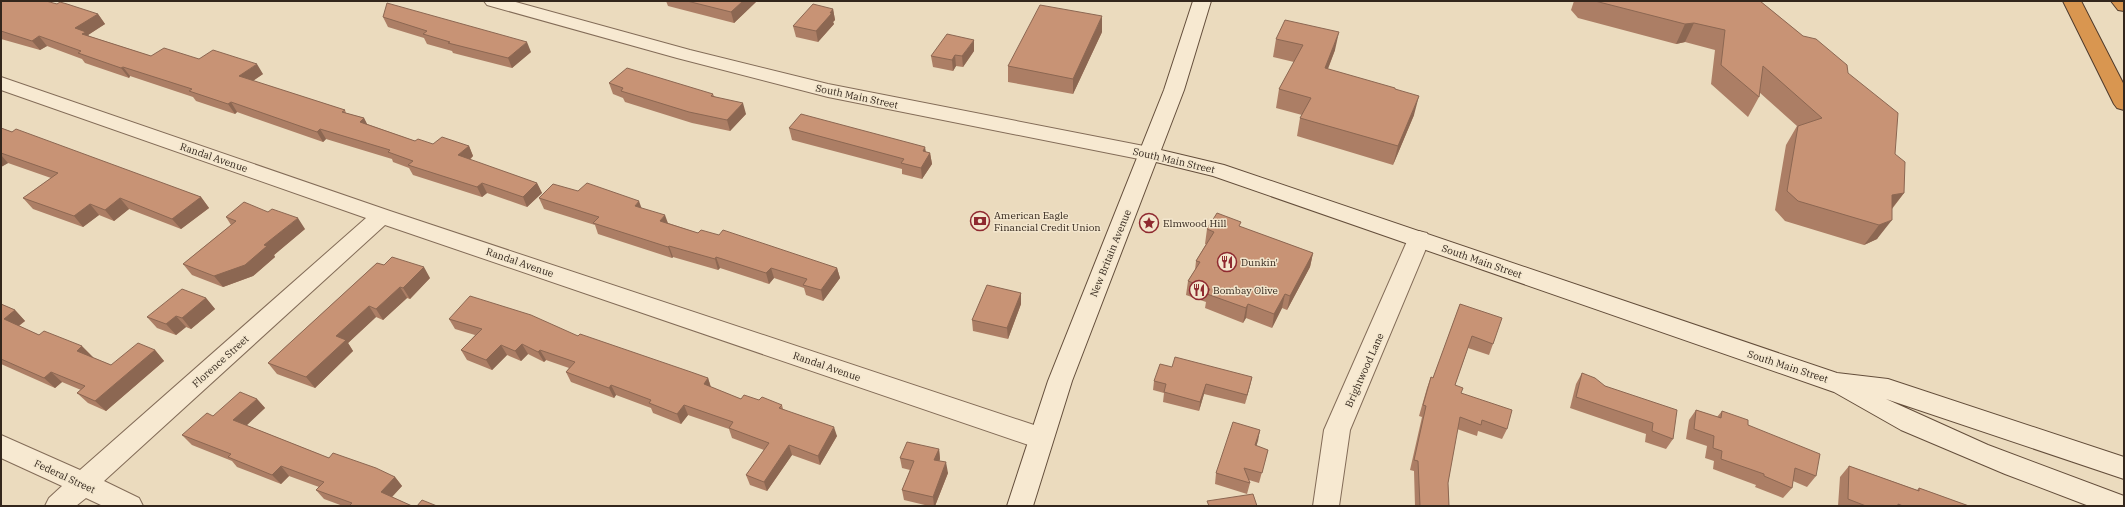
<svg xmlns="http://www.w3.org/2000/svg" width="2125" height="507" viewBox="0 0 2125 507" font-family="'IBM Plex Serif',serif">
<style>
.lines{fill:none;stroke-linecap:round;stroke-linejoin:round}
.minor-casing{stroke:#836c58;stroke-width:2}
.tertiary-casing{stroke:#836c58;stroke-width:2}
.secondary-casing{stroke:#644e3b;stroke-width:2}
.motorway-casing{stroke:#503b2c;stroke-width:2}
.minor{fill:#f7e9d1;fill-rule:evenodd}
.tertiary{fill:#f7e9d1;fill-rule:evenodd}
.secondary{fill:#f7e9d1;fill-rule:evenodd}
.motorway{fill:#d99650;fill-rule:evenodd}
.wall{fill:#ac7e65}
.shaded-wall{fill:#8c6752}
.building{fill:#c89375;stroke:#8c6752}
.labels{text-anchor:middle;stroke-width:3;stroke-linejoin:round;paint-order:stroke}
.street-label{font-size:10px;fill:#33261c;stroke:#f3e6cd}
.poi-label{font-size:10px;fill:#33261c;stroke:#f3e6cd;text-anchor:start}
</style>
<rect width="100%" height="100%" fill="#ebdbbe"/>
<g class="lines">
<g class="minor-casing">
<path id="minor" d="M1,77L390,211L1040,427L1049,431L1053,438L1049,445L1040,449L385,225L104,481L139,498L143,506H103L86,498L76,506H45L49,498L62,486L1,458V435L80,470L366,218L1,90Z
M1419,231L1427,233L1430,239L1350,430L1339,506H1313L1324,430L1408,239L1411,233Z"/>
</g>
<g class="tertiary-casing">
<path id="tertiary" d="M484,1H512L690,50L828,84L1149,147L1156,149L1159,154L1156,159L1149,161L828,97L677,58L487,5Z"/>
</g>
<g class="secondary-casing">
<path id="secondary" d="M1193,1H1211L1184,90L1161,150L1224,165L1837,373L1888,379L2124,457V479L1886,399L1988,445L2124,496V506H2089L2005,474L1901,430L1834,392L1213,176L1156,162L1072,381L1033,506H1007L1048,381L1164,90Z"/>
</g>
<g class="motorway-casing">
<path id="motorway" d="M2063,1H2081L2124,85V110L2117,108L2114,104Z
M2111,1H2124V11L2118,10Z"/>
</g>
<use href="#minor" class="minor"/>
<use href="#tertiary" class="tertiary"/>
<use href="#secondary" class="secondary"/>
<use href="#motorway" class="motorway"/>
</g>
<path class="wall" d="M1,1L98,14L105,24L88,35L89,36L151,56L199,59L263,74L253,81L345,110L346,113L364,118L367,124L415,141L433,144L469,146L473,156L470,160L537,183L542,193L527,207L487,193L482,197L413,175L409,168L393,162L392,159L326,139L323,142L237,112L235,114L196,101L193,97L130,76L129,78L85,63L82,59L47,46L40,50L1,39Z
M666,1H757L734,23L668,6Z
M1574,1H1760L1848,73L1895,154L1904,193L1892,209L1877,239L1864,245L1785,221L1775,210L1786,145L1797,126L1759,92V97L1748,117L1711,84L1715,50L1685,42L1676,44L1578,18L1571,10Z
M833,9L835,20L833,22L834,24L818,42L796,37L793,26Z
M383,17L531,52L512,68L453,53L452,51L427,44L424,38L388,27Z
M1102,32L1073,94L1008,82V66Z
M1276,39L1335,50L1328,69L1395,90L1414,115L1393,165L1297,136L1300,118L1302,115L1276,108L1279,89L1294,62L1273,57Z
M974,51L963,67L956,66L953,71L933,67L931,56Z
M609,83L713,94L714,96L746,114L730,131L692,123L625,102L623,98L613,94Z
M1,128L201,197L209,208L181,229L129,209L114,221L99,215L83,227L33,209L23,198L51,178L8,163L1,167Z
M789,128L926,152L930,153L932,164L922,179L902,174V169L792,140Z
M578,191L641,208L668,223L698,233L837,268L840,278L823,301L806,295L804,288L774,278L769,284L720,268L718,270L673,257L672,258L598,234L595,225L544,209L539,198Z
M226,217L305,229L274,255L275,257L253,276L223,287L192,275L183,264L231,225Z
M1241,227L1313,253L1310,267L1287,310L1282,308L1272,328L1246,318L1243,323L1205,308L1206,302L1186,295L1188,281L1195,270L1196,261L1206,244H1205L1207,229Z
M377,263L430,278L410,299L407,298L383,320L376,317L348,343L353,351L315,388L277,374L268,363Z
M1021,293V304L1008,339L973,331L972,320Z
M206,298L215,309L191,329L186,327L176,335L157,328L147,317Z
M1,304L15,310L25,321L19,326L39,335L111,365L155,350L164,361L106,411L88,403L77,393L81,390L62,382L55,388L1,364Z
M1460,304L1493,344L1489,355L1468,348L1455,385L1461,393L1507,429L1502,439L1478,431L1477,436L1457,429L1448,483L1449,506H1415L1414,471L1410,470L1422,417L1419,416L1427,388L1431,377L1433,378Z
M449,319L578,336L708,378L711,387L741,399L759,400L782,405L783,409L837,436L820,465L792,455L767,491L750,485L746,475L764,450L732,438L729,429L688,415L681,424L653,413L651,408L616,395L614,398L571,382L566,372L569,368L546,360L544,362L528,354L521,361L507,355L492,370L467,360L461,350L475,335L455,329Z
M1172,367L1252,377L1245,404L1204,394L1199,411L1163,402L1164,393L1153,390L1154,381Z
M1582,373L1605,386L1673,439L1666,449L1645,442L1646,434L1570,408L1576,384Z
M257,399L265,408L246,425L329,458L395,477L402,486L392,497L412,506H343L324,499L316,490L319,487L289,476L281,484L237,467L232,461L192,445L182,435L213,416Z
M1696,410L1717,417L1722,411L1748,425L1816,476L1807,487L1793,481L1792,488L1783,498L1755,487L1756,485L1713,469L1714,461L1705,458L1707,446L1686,439L1689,420Z
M1260,430L1256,446L1268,450L1259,483L1249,480L1250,483L1247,494L1215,484L1216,473Z
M939,449L940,459L939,461L948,473L935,506H929L904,500L902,490L910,470L902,468L900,458Z
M1849,466L1917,490L1919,488L1969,506H1838L1840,477Z"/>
<path class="shaded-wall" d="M743,1H757L734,23L731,12Z
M833,9L835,20L833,22L834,24L818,42L816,31Z
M98,14L105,24L88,35L93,41L89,44L75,28Z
M1102,16V32L1073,94V79Z
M1694,23L1685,42L1676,44L1685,24Z
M1339,32L1335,50L1321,86L1325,68Z
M39,36L47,46L40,50L32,41Z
M974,40V51L963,67L962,56Z
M527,42L531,52L512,68L508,58Z
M955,55L956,66L953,71L952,60Z
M257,64L263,74L245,86L239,76Z
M123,67L130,76L129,78L121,68Z
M1419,96L1414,115L1393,165L1398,146Z
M231,102L237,112L235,114L228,104Z
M743,103L746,114L730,131L727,120Z
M364,118L369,128L360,122Z
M320,129L326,139L323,142L317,132Z
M469,146L473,156L463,165L458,155Z
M925,147L927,158L923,151Z
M930,153L932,164L922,179L921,168Z
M1,155L8,163L1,167Z
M482,183L487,193L482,197L477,187Z
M537,183L542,193L527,207L523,197Z
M1904,193L1889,212L1892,195Z
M201,197L209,208L181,229L172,219Z
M120,198L129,209L114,221L105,210Z
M639,201L643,212L635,206Z
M90,204L99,215L83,227L74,216Z
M665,215L669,226L660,221Z
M298,218L305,229L274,255L275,257L253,276L223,287L214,276L264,245Z
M1892,220L1877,239L1864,245L1879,225Z
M669,246L673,257L672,258L668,247Z
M1313,253L1310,267L1287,310L1290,296Z
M716,257L720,268L718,270L715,259Z
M424,267L430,278L410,299L403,288Z
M771,268L774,278L769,284L766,273Z
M837,268L840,278L823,301L821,290Z
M400,287L407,298L383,320L376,309Z
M1021,293V304L1008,339L1007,328Z
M1285,294L1282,308L1272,328L1274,314Z
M206,298L215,309L191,329L182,318Z
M1248,304L1246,318L1243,323L1246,308Z
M369,306L376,317L348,343L353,351L315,388L306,377L336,336Z
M15,310L25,321L14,329L4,319Z
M176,316L186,327L176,335L166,324Z
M522,344L528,354L521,361L515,351Z
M501,345L507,355L492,370L486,360Z
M82,346L93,357L87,361L77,351Z
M155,350L164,361L106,411L95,401Z
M540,350L546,360L544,362L538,352Z
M51,372L62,382L55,388L44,378Z
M1252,377L1250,386L1245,404L1247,395Z
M708,378L711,388L704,384Z
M1206,384L1204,394L1199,411L1200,402Z
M611,385L616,395L614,398L609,388Z
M257,399L265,408L242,430L233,420Z
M684,405L688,415L681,424L677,414Z
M834,427L837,436L820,465L818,456Z
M1260,430L1258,441L1253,456L1255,445Z
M789,445L792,455L767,491L764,482Z
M939,449L940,459L936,470L934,460Z
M946,462L948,473L935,506H934L933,497Z
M281,466L289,476L281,484L272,475Z
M395,477L402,486L388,501L381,492Z"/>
<path class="building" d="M1,1H46L57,4L60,2L67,4L98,14L75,28L86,32L82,34L151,56L164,48L199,59L213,50L257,64L239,76L345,110L342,112L364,118L360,122L415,141L418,139L433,144L442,137L469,146L458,155L537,183L523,197L482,183L477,187L408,165L413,161L388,152L390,150L320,129L317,132L231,102L228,104L189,91L192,89L123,67L121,68L78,53L81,51L39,36L32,41L1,31Z
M687,1H743L731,12Z
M1595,1H1760L1803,36L1816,39L1847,65L1848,73L1898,113L1895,154L1905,162L1904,193L1892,195V220L1879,225L1798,201L1787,191L1798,126L1822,118L1763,66L1759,97L1721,65L1725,30L1694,23L1685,24Z
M387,3L527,42L508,58L448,43L450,42L423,34L427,31L383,17Z
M813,4L833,9L830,13H832L816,31L793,26Z
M1040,5L1102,16L1073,79L1008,66Z
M1285,20L1339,32L1325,68L1395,88V89L1419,96L1398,146L1300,118L1311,98L1279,89L1303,45L1276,39Z
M947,34L974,40L962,56L955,55L952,60L931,56Z
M627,68L713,94L711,96L743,103L727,120L689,112L621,91L623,88L609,83Z
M801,114L925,147L923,151L930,153L921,168L901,163L904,159L789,128Z
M1,128L12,132L16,129L201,197L172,219L120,198L105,210L90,204L74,216L23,198L58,173L1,153Z
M587,183L639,201L635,206L665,215L660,221L698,233L701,230L719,235L723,230L837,268L821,290L803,285L807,279L771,268L766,273L716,257L715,259L669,246L668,247L593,223L599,217L539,198L553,184L578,191Z
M244,202L268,212L272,209L298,218L264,245L267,246L245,265L214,276L183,264L236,221L226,217Z
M1217,213L1241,222L1239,226L1313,253L1290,296L1285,294L1274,314L1248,304L1246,308L1207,294L1210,289L1188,281L1200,262L1196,261L1214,232L1207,229Z
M392,257L424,267L403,288L400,287L376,309L369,306L336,336L346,340L306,377L268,363L377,263L384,265Z
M987,285L1021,293L1007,328L972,320Z
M182,289L206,298L182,318L176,316L166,324L147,317Z
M470,296L531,315L578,336L580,334L691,372L708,378L704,384L741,399L744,395L759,400L762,397L782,405L779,408L834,427L818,456L789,445L764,482L746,475L769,443L729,428L733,422L684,405L677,414L649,403L651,400L611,385L609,388L566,372L575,362L540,350L538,352L522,344L515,351L501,345L486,360L461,350L482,329L449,319Z
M1,304L15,310L4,319L39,335L44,331L82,346L77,351L111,365L138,343L155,350L95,401L77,393L85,386L51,372L44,378L1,359Z
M1460,304L1502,318L1493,344L1472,336L1455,385L1463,388L1461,393L1512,410L1507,429L1482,420L1481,425L1460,417L1448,483L1449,506H1420L1418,461L1414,460L1426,406L1423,405L1431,377L1433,378Z
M1175,357L1252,377L1247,395L1206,384L1200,402L1164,392L1166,384L1154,381L1160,364L1172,367Z
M1582,373L1595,378L1605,386L1677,410L1673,439L1652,431L1653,423L1576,397Z
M240,392L257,399L233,420L329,458L333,453L376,468L395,477L381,492L412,506H349L352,503L316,490L324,482L281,466L272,475L228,457L231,454L182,435L207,413L213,416Z
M1696,410L1721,418L1722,411L1748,420V425L1820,454L1816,476L1795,468L1792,488L1764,476V474L1721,459L1722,451L1713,448L1714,436L1694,429Z
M1233,422L1260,430L1255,445L1268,450L1262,473L1244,468L1250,483L1216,473Z
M907,442L939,449L934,460L946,462L933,497L902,490L914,461L900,458Z
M1849,466L1919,491V488L1969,506H1903L1898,504V506H1866L1848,499Z
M1253,494L1257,506H1209L1207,501Z
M422,500L437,506H417Z"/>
<defs>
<g id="bank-ring" transform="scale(1)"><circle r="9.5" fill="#f3e6cd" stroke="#8f2a30" stroke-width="1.5"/><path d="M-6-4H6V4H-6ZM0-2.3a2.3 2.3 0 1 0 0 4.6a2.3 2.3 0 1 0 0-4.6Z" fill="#8f2a30"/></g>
<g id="sight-ring" transform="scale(1)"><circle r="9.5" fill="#f3e6cd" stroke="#8f2a30" stroke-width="1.5"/><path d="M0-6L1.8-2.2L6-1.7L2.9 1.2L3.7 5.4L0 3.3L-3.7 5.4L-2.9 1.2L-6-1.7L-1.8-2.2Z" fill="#8f2a30"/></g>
<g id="restaurant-ring" transform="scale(1)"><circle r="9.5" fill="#f3e6cd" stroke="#8f2a30" stroke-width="1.5"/><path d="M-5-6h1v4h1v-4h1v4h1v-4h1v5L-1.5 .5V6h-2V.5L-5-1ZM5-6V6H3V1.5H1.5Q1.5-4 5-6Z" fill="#8f2a30"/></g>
</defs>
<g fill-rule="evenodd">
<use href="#bank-ring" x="980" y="221"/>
<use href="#sight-ring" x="1149" y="223"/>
<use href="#restaurant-ring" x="1227" y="262"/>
<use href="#restaurant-ring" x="1199" y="290"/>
</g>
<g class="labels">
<g class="street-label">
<text transform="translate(857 96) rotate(12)" y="4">South Main Street</text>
<text transform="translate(214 157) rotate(19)" y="4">Randal Avenue</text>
<text transform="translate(1174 160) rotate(13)" y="4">South Main Street</text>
<text transform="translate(1110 253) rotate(-68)" y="4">New Britain Avenue</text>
<text transform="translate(1482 261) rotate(19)" y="4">South Main Street</text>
<text transform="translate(520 262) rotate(19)" y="4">Randal Avenue</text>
<text transform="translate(220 361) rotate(-42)" y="4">Florence Street</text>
<text transform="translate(827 366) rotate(19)" y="4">Randal Avenue</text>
<text transform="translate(1788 366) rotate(18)" y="4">South Main Street</text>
<text transform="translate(1364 370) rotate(-66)" y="4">Brightwood Lane</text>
<text transform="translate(65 476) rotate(25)" y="4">Federal Street</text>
</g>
<g class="poi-label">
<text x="994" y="219">American Eagle<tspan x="994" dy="12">Financial Credit Union</tspan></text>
<text x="1163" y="227">Elmwood Hill</text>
<text x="1241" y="266">Dunkin'</text>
<text x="1213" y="294">Bombay Olive</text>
</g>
</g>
<rect width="2125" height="507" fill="none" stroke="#33261c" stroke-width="4"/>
</svg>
